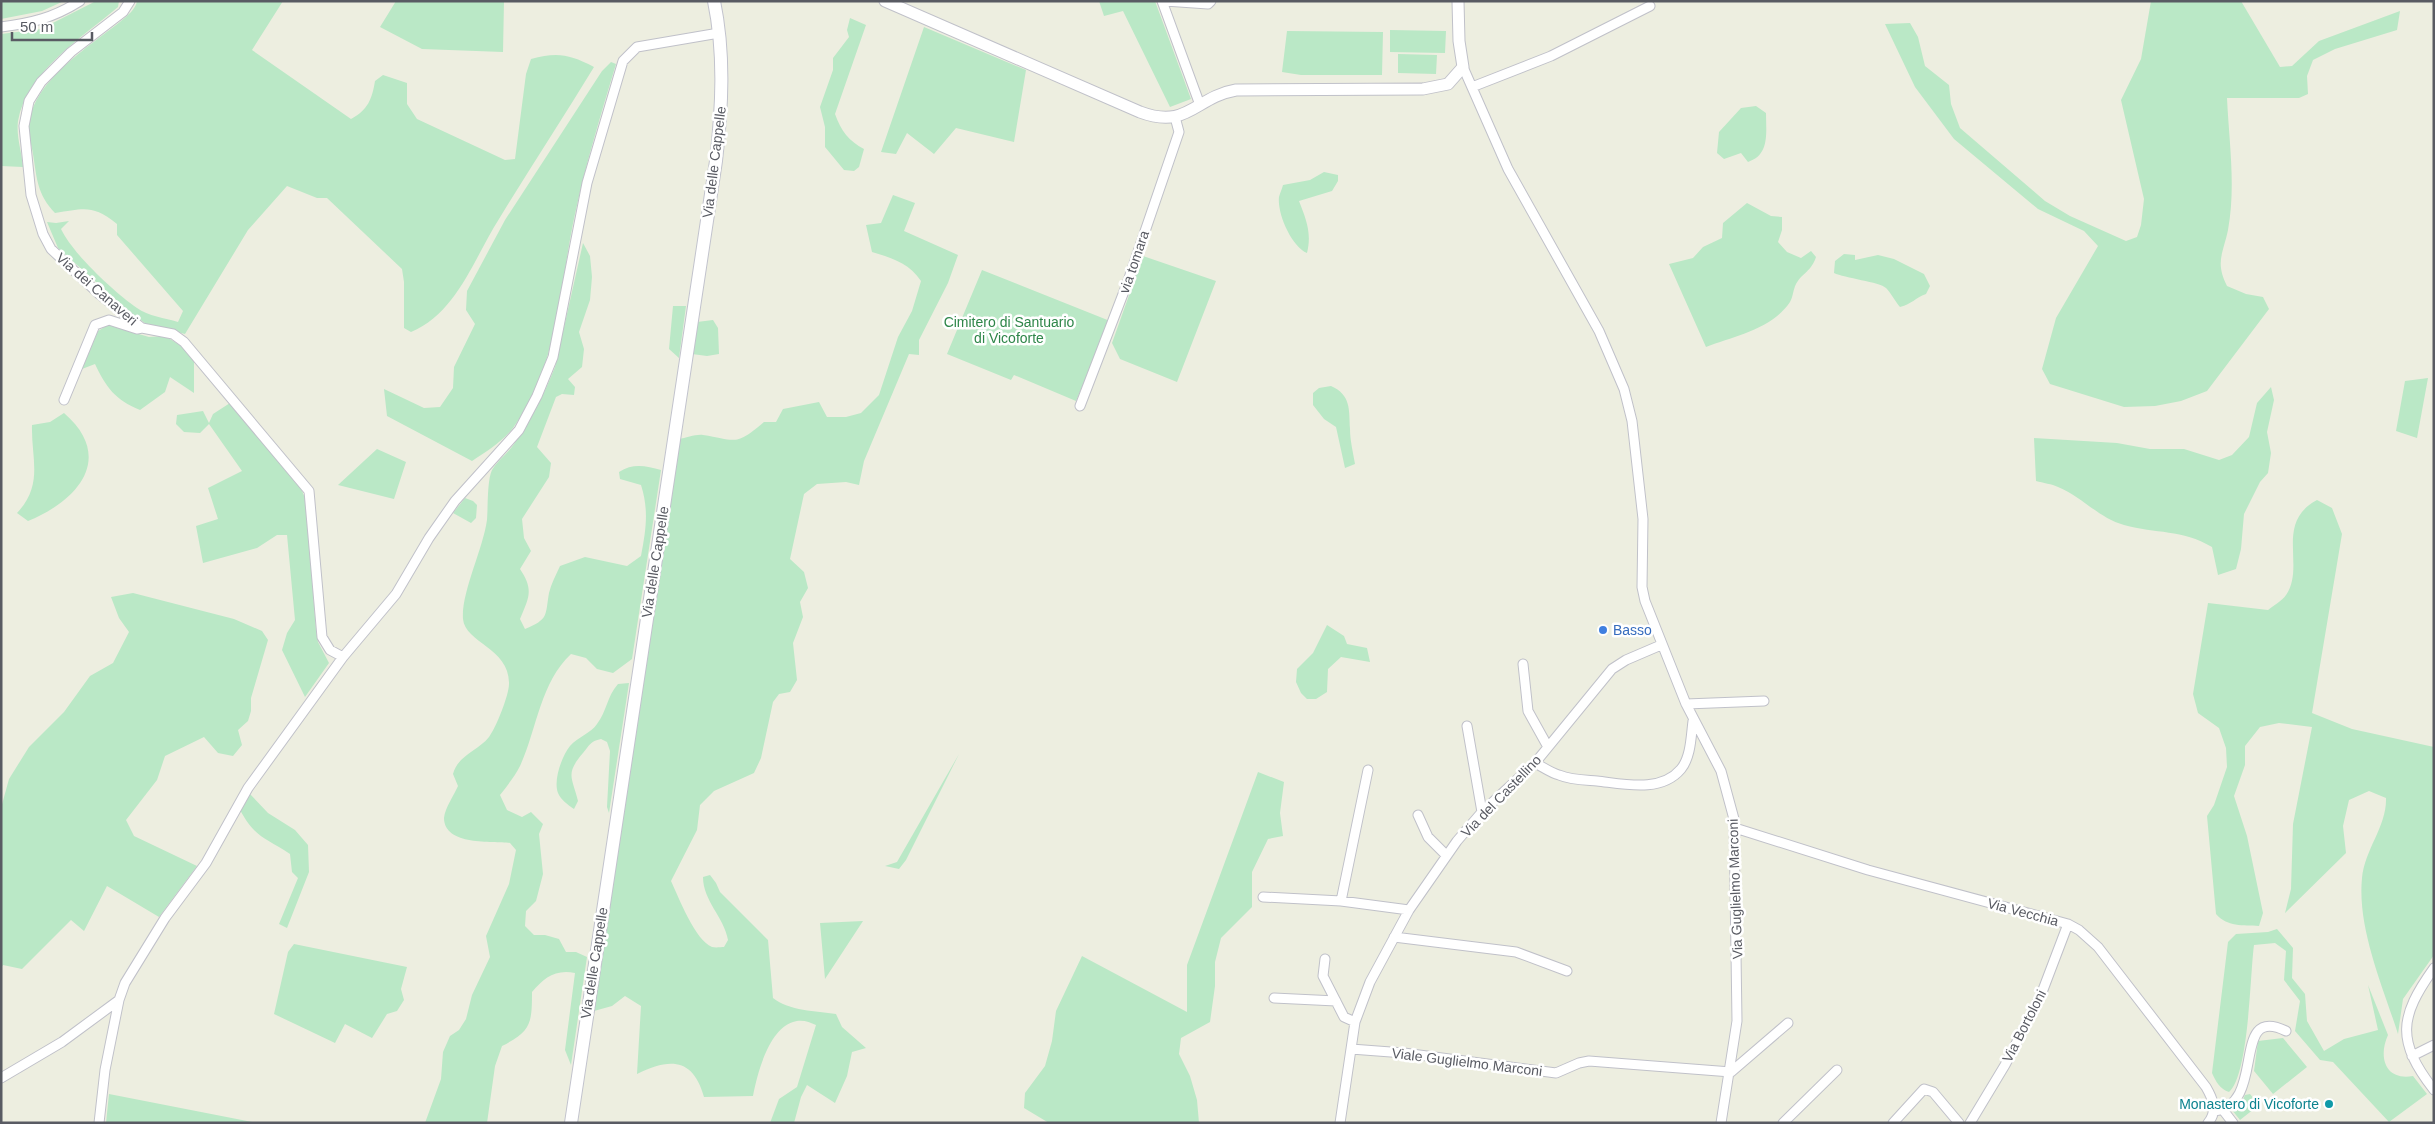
<svg xmlns="http://www.w3.org/2000/svg" width="2435" height="1124" viewBox="0 0 2435 1124" font-family="Helvetica,sans-serif">
<style>
.green{fill:#bae8c6}
.lines{fill:none;stroke-linecap:round;stroke-linejoin:round}
.minor-casing{stroke:#c0c1c9;stroke-width:11}
.tertiary-casing{stroke:#c0c1c9;stroke-width:13}
.secondary-casing{stroke:#c2c3cd;stroke-width:14}
.minor{stroke:#fff;stroke-width:9}
.tertiary{stroke:#fff;stroke-width:11}
.secondary{stroke:#fff;stroke-width:12}
.shop-dot{fill:#3f7fe0;stroke:#fff;stroke-width:2}
.culture-dot{fill:#0f9aa8;stroke:#fff;stroke-width:2}
.labels{text-anchor:middle;stroke-width:5;stroke-linejoin:round;paint-order:stroke}
.street-label{font-size:14px;fill:#595b63;stroke:#fff}
.park-label{font-size:14px;fill:#2e8649;stroke:#fff}
.shop-label{font-size:14px;fill:#366cbe;stroke:#fff;text-anchor:start}
.culture-label{font-size:14px;fill:#0d838f;stroke:#fff;text-anchor:end}
</style>
<rect width="100%" height="100%" fill="#edeee0"/>
<path class="green" d="M1,1H64L42,11L1,19Z
M96,1H119L118,7C82,38 27,71 18,121C16,137 22,152 23,167L1,166V34L41,29Z
M137,1H283L252,50L351,119C368,110 372,99 375,81L383,75L407,83V104L417,119L505,160L515,159L526,74L531,59C557,52 569,54 594,67C563,118 530,168 499,219C474,258 457,313 411,332L404,328V282L402,269L327,198H317L287,186L248,230L185,334L146,324L124,307L58,248L47,222L56,223L69,221L61,229C73,254 114,292 137,308C148,316 165,318 178,322L183,311L117,235V224C92,204 84,209 55,213C37,194 37,179 33,154C32,146 29,139 29,131C27,84 89,47 121,21C127,16 136,9 137,1Z
M396,1H504L503,52L422,49L380,27Z
M1099,1H1155L1191,99L1170,107L1123,11L1104,16Z
M2151,1H2241L2280,67L2292,66L2319,41L2400,11L2397,30L2335,49L2313,60L2307,76L2308,94L2299,98H2227C2229,142 2236,186 2228,230C2223,254 2215,262 2227,286L2246,294L2263,297L2269,309L2207,391L2181,401L2155,406L2124,407L2050,384L2042,369L2056,318L2098,246L2084,231L2038,209L1954,139L1915,87L1885,24L1910,23L1918,37L1925,66L1949,85L1951,104L1960,128L2045,201L2070,216L2126,241L2137,237L2141,225L2144,199L2121,100L2141,59Z
M850,18L866,25L835,114C841,131 849,141 864,149L859,167L854,171L844,170L825,147V127L820,107L833,70V58L849,37L847,30Z
M924,27L1026,70L1014,142L956,128L934,154L907,133L896,154L881,152Z
M1390,30L1446,31L1445,53L1390,52Z
M1287,31L1383,32L1382,75H1301L1282,72Z
M1398,54L1437,55L1436,74L1398,73Z
M611,62L616,64C601,114 586,163 575,214C559,287 559,366 513,428C502,442 486,452 472,461L387,416L384,389L424,408L440,407L453,388L454,367L475,324L466,310L467,291L505,220L602,71Z
M1756,106L1766,113C1766,133 1770,155 1748,162L1741,153L1724,159L1717,153L1719,132L1741,108Z
M1324,172L1338,175V181L1332,191L1299,201C1306,219 1312,233 1307,253C1292,247 1277,214 1279,197C1280,193 1282,189 1283,185L1310,180Z
M893,195L915,203L904,231L958,255L948,283L919,340V355L909,354L864,461L859,485L846,482L817,484L804,494L790,559L804,572L808,588L800,602L803,617L793,643L797,680L790,692L779,694L773,702L761,758L754,773L714,791L700,805L697,830L671,881C679,898 695,940 712,947C716,948 721,947 724,947L728,940C724,917 703,901 703,877L710,875L716,883L720,892L768,940L773,998C789,1011 816,1011 836,1014L842,1027L866,1048L852,1052L847,1076L835,1103L807,1085L801,1097L794,1123H770L779,1099L797,1087L816,1025C809,1022 802,1019 793,1022C769,1029 757,1074 753,1096L704,1097C693,1057 669,1058 637,1074L641,1006L625,996L612,1006L594,1011L679,439C686,438 696,434 703,435C736,440 735,447 764,422H776L783,409L819,402L827,417H846L861,413L879,395L898,337L912,311L921,281C909,263 892,258 872,252L866,225L881,223Z
M1747,203L1771,216L1782,217V230L1778,242L1787,252L1801,258L1811,251L1816,257C1811,272 1803,272 1796,284C1793,290 1793,297 1790,302C1772,329 1735,336 1706,347L1669,264L1693,258L1703,247L1722,238L1723,223Z
M583,243L590,256L592,277L590,300L579,332L584,349L582,367L568,379L575,387L574,395L562,394L556,397L537,447L551,463L549,477L522,519L524,538L531,551L520,569C534,590 529,597 520,619L525,629C549,619 545,616 549,593C551,584 556,575 560,566L585,557L627,566L641,556C646,530 649,510 641,485L620,479L619,472C633,463 646,466 661,470L632,659L613,673L597,669L586,658L571,654C540,683 537,729 520,766C515,776 507,786 500,795L507,810L522,817L531,812L543,824L539,834L543,874L536,901L526,911L525,926L534,935H545L559,939L566,952H576L587,957L571,1065L565,1050L575,973C555,969 544,978 532,992C532,1024 531,1031 502,1046L495,1066L487,1123H425L441,1079L443,1052L450,1036L459,1030L466,1019L472,995L490,957L486,936L509,884L516,850L510,843C493,841 444,846 444,818C445,808 454,795 458,786L453,774C458,755 478,751 489,737C496,728 509,695 509,684C510,648 465,643 463,619C461,593 483,549 487,520C488,508 487,480 492,470C497,461 508,453 514,444C531,420 544,395 555,367Z
M1844,254L1855,255V260L1878,255L1894,259L1924,274L1930,286L1926,294C1915,298 1912,304 1900,307C1895,301 1891,293 1886,288C1880,282 1844,278 1834,273L1835,261Z
M1143,256L1216,281L1177,382L1120,359L1112,343Z
M982,270L1110,321L1076,401L1014,375L1011,380L947,354Z
M673,306H686L679,358L669,349Z
M713,320L718,328L719,354L707,356L692,354L697,322Z
M108,325L149,337L165,336L183,347L194,358V393L170,377L165,392L140,410C115,400 106,387 95,364L82,369L98,331Z
M2428,378L2417,438L2396,431L2405,381Z
M1331,386C1351,395 1349,409 1350,429C1350,440 1353,452 1355,464L1345,468L1336,427L1324,419L1313,405V393L1319,388Z
M2271,387L2274,400L2267,432L2271,453L2268,473L2260,482L2244,514L2241,549L2236,569L2218,575L2212,547C2182,529 2156,534 2124,525C2099,518 2082,497 2058,487C2052,484 2043,483 2036,481L2034,438L2117,443L2150,449H2184L2219,460L2232,455L2249,437L2257,403Z
M230,403L301,488L306,501L316,630L318,642L329,663L305,697L282,650L287,633L295,620L287,535H277L257,548L203,563L196,526L218,519L208,488L242,471L209,424L200,433L184,432L176,424L177,415L203,411L209,423L213,414Z
M64,413C116,458 77,501 28,521L17,513C44,484 31,459 32,425L50,422Z
M377,449L406,462L394,499L338,485Z
M465,498L473,501L477,505L476,518L471,523L453,513Z
M2317,500L2332,508L2342,534L2312,713L2352,729L2434,747V955L2403,999L2398,1034C2383,987 2357,928 2362,878C2365,849 2387,826 2386,798L2369,791L2349,800L2343,826L2346,853L2285,913L2291,889L2293,824L2312,727L2279,723L2260,727L2245,746V765L2234,796L2247,836L2263,913L2259,926C2243,925 2227,927 2216,914L2207,816L2214,805L2227,767L2226,748L2219,728L2198,713L2193,694L2208,603L2268,610C2273,606 2282,601 2286,595C2306,566 2274,523 2317,500Z
M133,593L234,619L262,631L268,640L251,698V711L248,721L238,730L242,745L233,756L218,753L204,737L165,756L157,780L126,820L134,836L197,866L159,917L107,886L84,931L71,920L22,969L3,965L1,968V808L9,779L29,747L64,712L90,676L113,663L129,632L119,618L111,597Z
M1327,625L1344,636L1347,644L1367,648L1370,662L1341,657L1328,669L1327,692L1316,699H1307L1301,693L1296,682L1297,669L1313,653Z
M629,683L609,813L607,807L610,751L607,742L601,739C590,741 589,746 583,753C565,774 572,777 578,801L574,809C567,804 561,800 558,793C553,780 562,756 570,746C578,737 591,733 597,724C607,711 607,696 618,684Z
M959,754L906,860L899,869L885,866L897,862Z
M1258,772L1284,782L1280,813L1283,836L1268,839L1252,872V907L1221,938L1215,962V986L1210,1022L1181,1038L1179,1054L1190,1076L1197,1100L1199,1123H1049L1024,1108L1025,1093L1045,1066L1052,1041L1056,1011L1082,956L1187,1012V965Z
M250,794L268,813L295,830L308,845L309,872L287,928L279,924L298,878L292,872L290,854C265,837 256,839 240,810Z
M863,921L825,979L820,923Z
M2277,929L2293,948L2292,978L2305,994L2307,1021L2324,1051L2344,1039L2378,1030L2368,985L2388,1035C2378,1057 2385,1081 2413,1076L2427,1094L2389,1122L2333,1062L2320,1060L2295,1031L2300,1001L2284,980L2286,951L2275,943L2254,945C2250,975 2249,1075 2229,1092C2220,1089 2216,1082 2212,1073L2228,942L2236,934L2268,932Z
M294,944L407,967L401,989L404,1000L397,1011L387,1014L372,1038L345,1024L335,1043L274,1014L288,952Z
M2283,1038L2307,1067L2273,1094L2254,1071L2258,1041Z
M109,1094L257,1123H106Z
M2250,1094L2259,1105L2240,1120L2232,1110L2242,1102L2245,1095Z"/>
<g class="lines">
<g class="minor-casing">
<path id="minor" d="M130,1L123,12L71,52L41,82L29,101L24,126L31,195L43,234L51,249L99,294L142,328L173,334L184,342L309,491L322,637L330,650L343,657
M1162,1L1200,105
M1165,1L1208,4L1211,1
M1,27C32,23 53,18 80,1
M1463,67L1508,169L1599,331L1624,389L1632,421L1643,519L1642,587L1645,601L1686,704L1721,771L1734,819L1737,1021L1721,1123
M1472,87L1551,56L1650,6
M64,400L95,325L109,320L137,329L142,328
M1080,406L1128,281L1179,132L1175,117
M1523,664L1528,711L1548,747
M1686,704L1764,701
M1467,726L1482,812
M1535,763C1543,767 1551,773 1559,775C1571,780 1585,780 1597,781C1624,784 1661,793 1681,769C1691,757 1691,736 1693,721
M1418,815L1428,837L1446,855
M1735,828L1868,870L2068,924L2079,930L2098,947L2206,1087C2213,1099 2218,1111 2208,1123
M1263,897L1341,901L1409,910
M1341,901L1368,770
M1394,937L1516,952L1567,971
M1325,959L1323,976L1344,1017L1355,1022
M2434,968C2399,1017 2396,1041 2434,1090
M1274,998L1336,1001
M1351,1049L1404,1053L1556,1073L1579,1063L1589,1061L1731,1072L1788,1023
M2412,1056L2434,1045
M1,1078L62,1042L119,1000
M2223,1110L2233,1123
M2214,1111C2268,1105 2229,1003 2286,1031
M99,1123L105,1070L119,1000L125,983L165,918L206,863L248,788L343,657L396,594L429,538L455,501L519,430L537,396L553,357L587,183L623,61L637,47L719,33
M1340,1123L1355,1022L1370,982L1409,910L1457,841L1482,812L1535,763L1612,669L1626,660L1661,645
M1783,1123L1837,1070
M1893,1123L1924,1089L1933,1092L1959,1123
M1970,1123L2005,1065L2041,995L2068,924"/>
</g>
<g class="tertiary-casing">
<path id="tertiary" d="M885,1L1140,112C1188,130 1195,97 1236,90L1423,89L1448,84L1463,67L1459,41L1458,1"/>
</g>
<g class="secondary-casing">
<path id="secondary" d="M571,1123L716,161C722,108 725,54 714,1"/>
</g>
<use href="#minor" class="minor"/>
<use href="#tertiary" class="tertiary"/>
<use href="#secondary" class="secondary"/>
</g>
<circle class="shop-dot" cx="1603" cy="630" r="5"/>
<circle class="culture-dot" cx="2329" cy="1104" r="5"/>
<g class="labels">
<g class="street-label">
<text transform="translate(714 162) rotate(-83)" y="5">Via delle Cappelle</text>
<text transform="translate(1134 262) rotate(-71)" y="5">via tomara</text>
<text transform="translate(97 289) rotate(41)" y="5">Via dei Canaveri</text>
<text transform="translate(655 562) rotate(-81)" y="5">Via delle Cappelle</text>
<text transform="translate(1501 796) rotate(-46)" y="5">Via del Castellino</text>
<text transform="translate(1735 889) rotate(-92)" y="5">Via Guglielmo Marconi</text>
<text transform="translate(2023 912) rotate(15)" y="5">Via Vecchia</text>
<text transform="translate(594 963) rotate(-81)" y="5">Via delle Cappelle</text>
<text transform="translate(2024 1026) rotate(-63)" y="5">Via Bortoloni</text>
<text transform="translate(1467 1062) rotate(7)" y="5">Viale Guglielmo Marconi</text>
</g>
<g class="park-label">
<text x="1009" y="327">Cimitero di Santuario<tspan x="1009" dy="16">di Vicoforte</tspan></text>
</g>
<g class="shop-label">
<text x="1613" y="635">Basso</text>
</g>
<g class="culture-label">
<text x="2319" y="1109">Monastero di Vicoforte</text>
</g>
</g>
<rect width="2435" height="1124" fill="none" stroke="#595b63" stroke-width="5"/>
<path d="M12 32v8h80v-8" fill="none" stroke="#595b63" stroke-width="2.5"/>
<text x="20" y="32" font-size="15" fill="#595b63" stroke="#ffffff" stroke-width="4" paint-order="stroke">50 m</text>
</svg>
